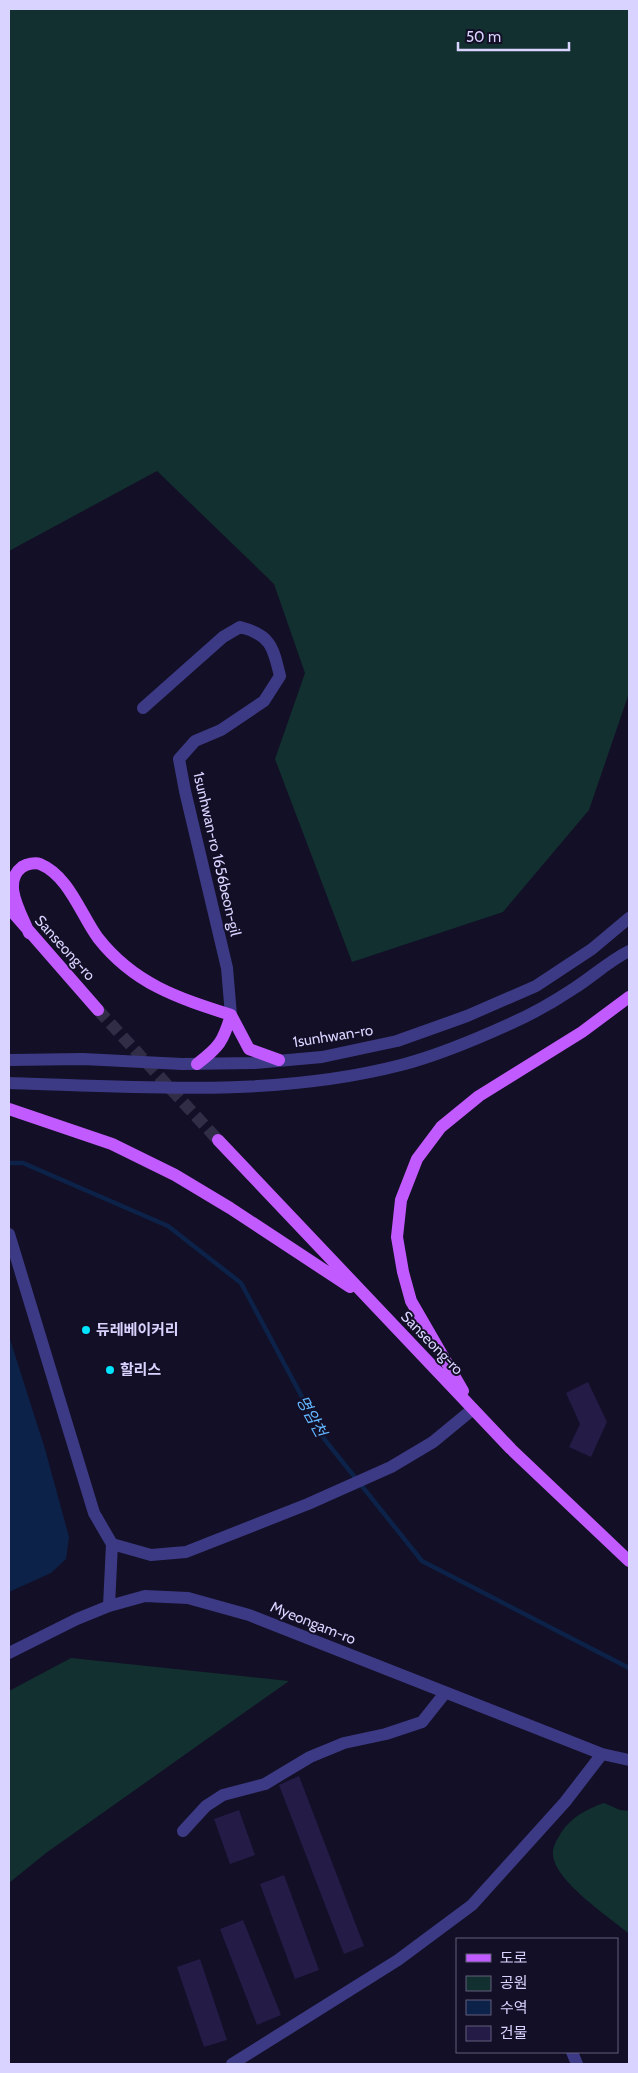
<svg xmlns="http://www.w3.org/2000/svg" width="638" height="2073" viewBox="0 0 638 2073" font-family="Cabin,'Noto Sans KR',sans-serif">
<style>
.green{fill:#12302f}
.water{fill:#0c2248}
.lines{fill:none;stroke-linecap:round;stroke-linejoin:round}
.stream{stroke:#0c2248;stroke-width:4.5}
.building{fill:#241b47}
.major-tunnel{stroke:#312d47;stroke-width:12;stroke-dasharray:12 6;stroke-linecap:butt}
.minor{stroke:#3d3a85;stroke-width:12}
.major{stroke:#c25bff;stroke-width:12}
.poi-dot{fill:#00e5ff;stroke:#130f26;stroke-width:2}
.labels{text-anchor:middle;stroke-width:4;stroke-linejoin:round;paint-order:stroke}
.street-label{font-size:15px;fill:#d9d4ff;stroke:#130f26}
.poi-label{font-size:15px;font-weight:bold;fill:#d9d4ff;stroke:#130f26;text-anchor:start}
.water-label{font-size:16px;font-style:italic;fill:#62b6ff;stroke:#130f26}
</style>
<rect width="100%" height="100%" fill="#130f26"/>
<path class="green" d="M9,9H629V693L589,810L503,912L352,962L275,759L305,673L274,584L157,471L9,551Z
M71,1658L289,1681L46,1853L9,1883V1691Z
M604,1803L620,1810L629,1811V1934C610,1917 550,1879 553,1851C554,1844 558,1838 561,1833C571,1817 587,1809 604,1803Z"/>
<path class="water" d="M9,1336L45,1449L69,1537L66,1559L51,1573L9,1592Z"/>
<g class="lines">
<path class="stream" d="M9,1163H23L168,1226L241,1283L325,1440L422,1561L629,1668"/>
</g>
<path class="building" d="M588,1382L607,1422L591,1457L569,1447L580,1424L566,1393Z
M299,1776L364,1946L344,1954L279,1785Z
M239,1810L255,1855L230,1864L214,1819Z
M284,1875L319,1970L295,1979L260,1884Z
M243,1920L281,2015L257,2025L220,1929Z
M200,1959L227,2040L204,2047L177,1967Z"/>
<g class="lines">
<path class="major-tunnel" d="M98,1010L218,1140"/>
<path class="minor" d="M143,708L223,637L240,627C271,635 273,647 280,676L264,701L221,730L195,741L179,759L185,791L227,968L231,1015
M9,1060L83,1059L182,1064L255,1063L322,1057L397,1041L467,1016L536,986L592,949L629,918
M9,1083C138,1087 273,1098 401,1065C439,1055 477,1039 514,1022C534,1013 555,1001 573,989C592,977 609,961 629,951
M9,1234L94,1513L112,1544
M109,1606L112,1544L151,1555L186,1552L308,1504L391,1467L433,1442L473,1409
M9,1653L77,1619L109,1606L145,1596L188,1598L249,1615L602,1754L629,1760
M183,1831L206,1806L223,1795L265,1784L310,1757L344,1743L386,1734L422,1722L445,1693
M572,2052L577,2064
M232,2064L398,1960L472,1905L565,1802L602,1754"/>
<path class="major" d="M9,908L98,1010
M29,933C22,914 1,883 22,867C27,864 35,862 40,864C69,876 81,915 98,938C134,984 178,998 231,1015L249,1049L279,1060
M197,1064C219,1047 223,1042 231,1015
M9,1109L112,1144L175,1175L230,1208L350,1287
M218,1140L511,1449L629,1561
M463,1391L411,1301L403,1272L397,1237L401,1200L417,1159L441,1127L479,1096L582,1032L629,997"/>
</g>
<g class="poi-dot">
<circle cx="86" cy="1330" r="5"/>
<circle cx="110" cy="1370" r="5"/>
</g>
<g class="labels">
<g class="street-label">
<text transform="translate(217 854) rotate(77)" y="5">1sunhwan-ro 1656beon-gil</text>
<text transform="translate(65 948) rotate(48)" y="5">Sanseong-ro</text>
<text transform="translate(333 1036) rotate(-9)" y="5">1sunhwan-ro</text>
<text transform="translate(432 1343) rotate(46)" y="5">Sanseong-ro</text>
<text transform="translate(313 1623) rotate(22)" y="5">Myeongam-ro</text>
</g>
<g class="poi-label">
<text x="96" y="1335">듀레베이커리</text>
<text x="120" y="1375">할리스</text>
</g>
<g class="water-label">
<text transform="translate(312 1416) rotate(61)" y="6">명암천</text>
</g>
</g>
<rect width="638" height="2073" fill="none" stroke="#d9d4ff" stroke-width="20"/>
<rect x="456" y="1938" width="162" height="115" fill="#130f26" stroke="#625e7d"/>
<rect x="466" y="1954" width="25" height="8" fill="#c25bff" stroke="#625e7d"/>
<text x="500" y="1963" font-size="15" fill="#d9d4ff">도로</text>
<rect x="466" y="1976" width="25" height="15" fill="#12302f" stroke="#625e7d"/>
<text x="500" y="1988" font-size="15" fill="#d9d4ff">공원</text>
<rect x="466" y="2000" width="25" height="15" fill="#0c2248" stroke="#625e7d"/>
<text x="500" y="2013" font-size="15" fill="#d9d4ff">수역</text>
<rect x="466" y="2026" width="25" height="15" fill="#241b47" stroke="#625e7d"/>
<text x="500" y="2038" font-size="15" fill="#d9d4ff">건물</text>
<path d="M458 42v8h111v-8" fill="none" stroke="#d9d4ff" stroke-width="2.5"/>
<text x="466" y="42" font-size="15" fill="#d9d4ff" stroke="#130f26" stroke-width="4" paint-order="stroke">50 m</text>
</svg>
